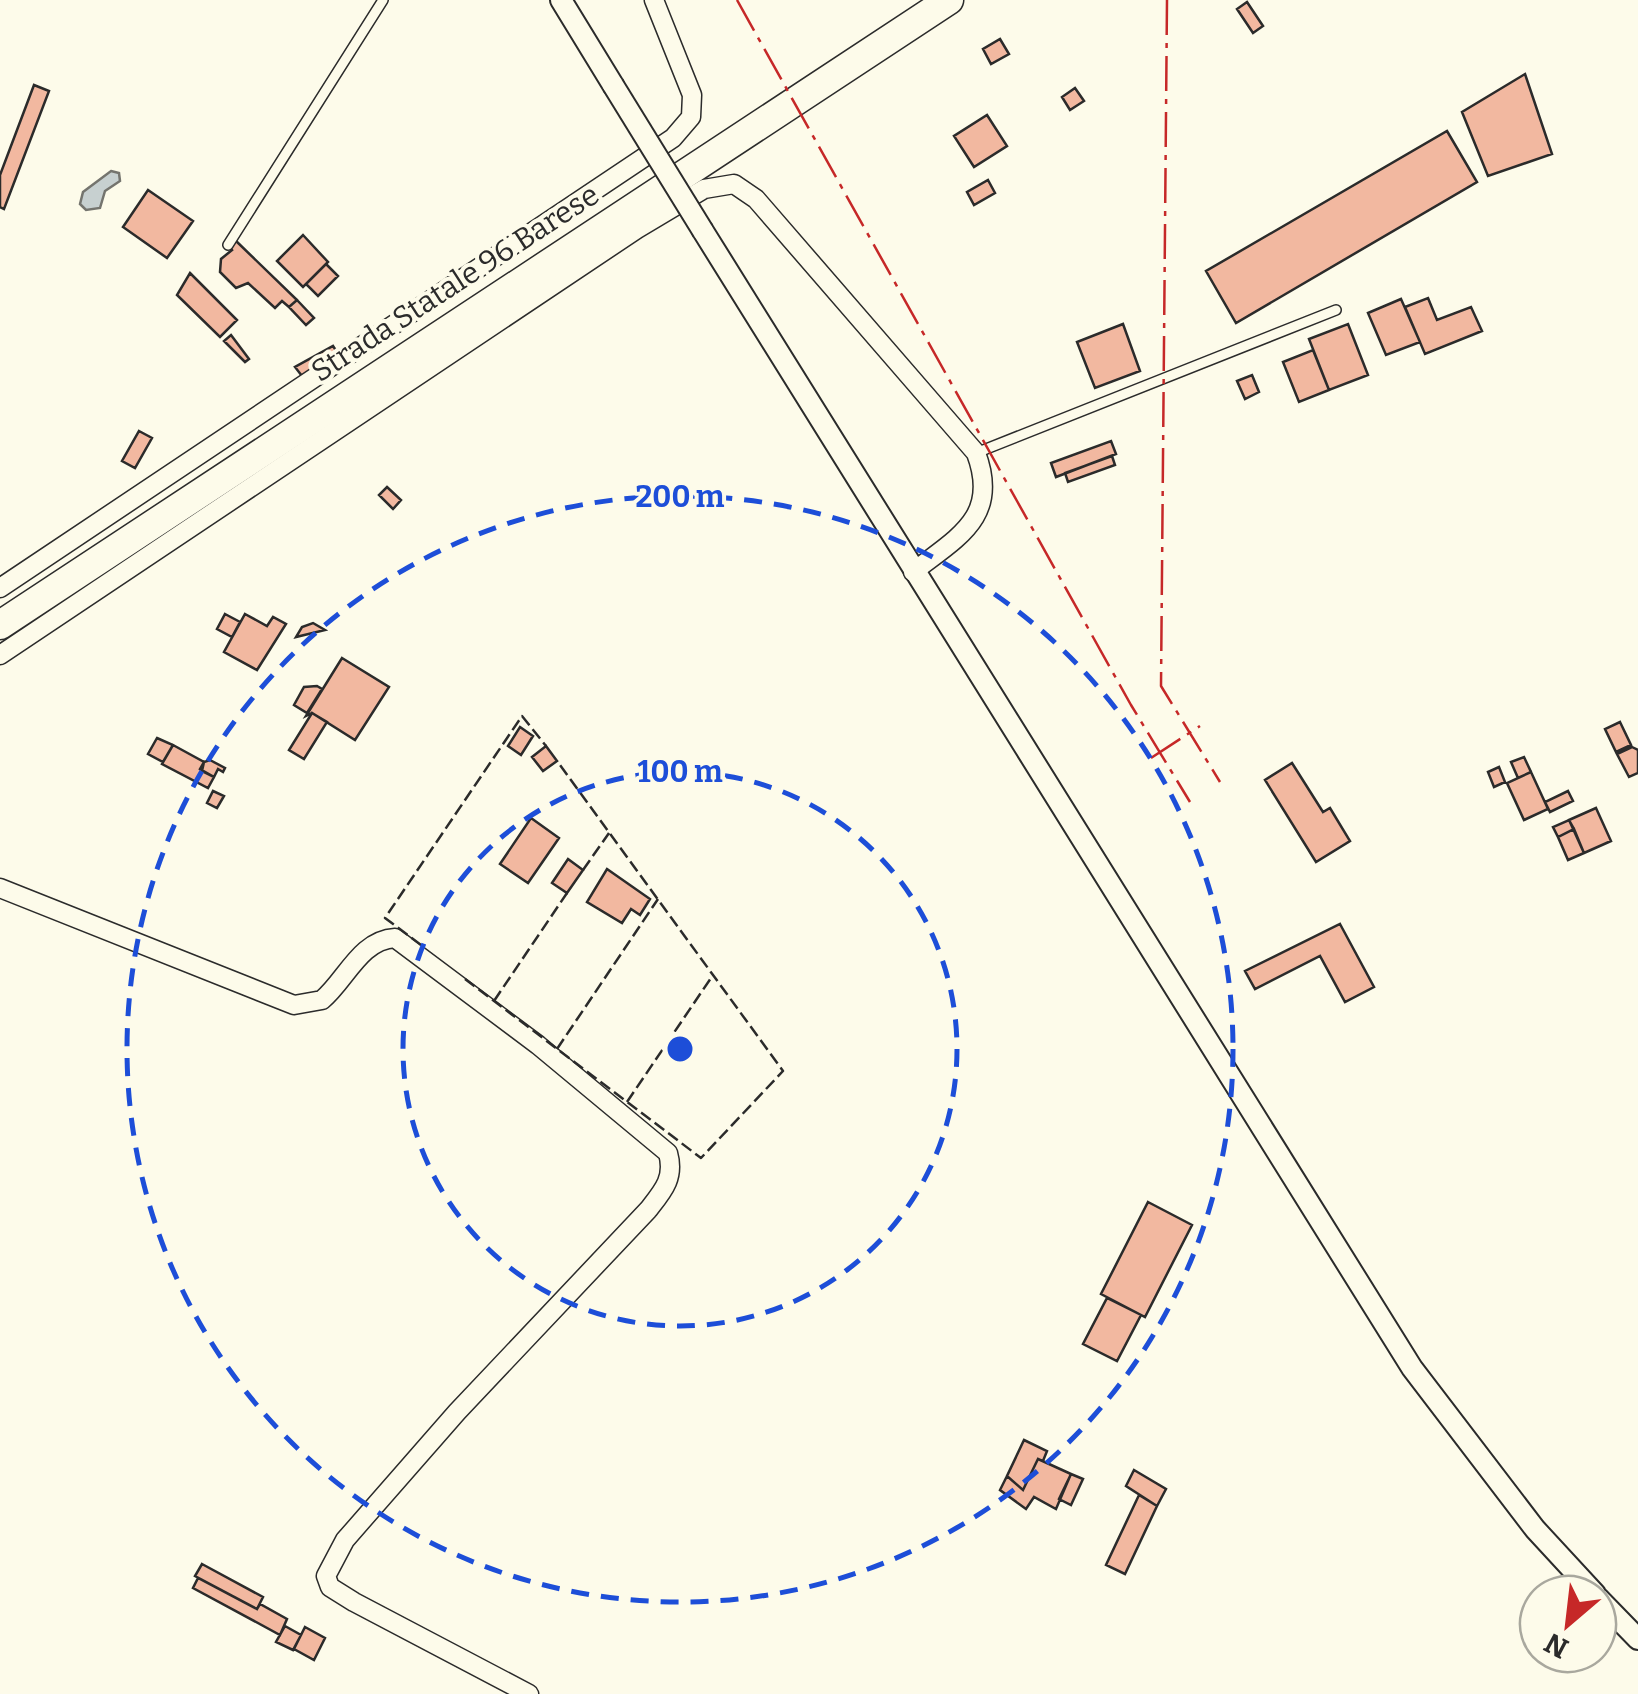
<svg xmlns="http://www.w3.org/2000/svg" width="1638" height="1694" viewBox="0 0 1638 1694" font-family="Bitter,serif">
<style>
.water{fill:#c7d0d0;stroke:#74746e;stroke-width:2.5}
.building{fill:#f2b8a0;stroke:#2b2b2b;stroke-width:2.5}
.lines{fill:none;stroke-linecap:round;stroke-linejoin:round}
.service-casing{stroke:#2b2b2b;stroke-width:12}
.minor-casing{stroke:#2b2b2b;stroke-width:21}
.tertiary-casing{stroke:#2b2b2b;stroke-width:24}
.trunk-casing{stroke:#2b2b2b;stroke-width:31}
.service{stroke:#fdfbea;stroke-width:9}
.minor{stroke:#fdfbea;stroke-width:18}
.tertiary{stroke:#fdfbea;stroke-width:20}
.trunk{stroke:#fdfbea;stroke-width:28}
.tertiary-bridge-casing{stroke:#2b2b2b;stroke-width:24;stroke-linecap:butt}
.tertiary-bridge{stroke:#fdfbea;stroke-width:20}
.fence{stroke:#2b2b2b;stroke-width:2.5;stroke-dasharray:12 5;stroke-linecap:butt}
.power{stroke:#c62828;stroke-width:2.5;stroke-dasharray:35 8 5 8;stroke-linecap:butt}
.ring{fill:none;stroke:#1d4ed8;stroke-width:5;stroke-dasharray:18 12}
.labels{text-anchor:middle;stroke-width:8;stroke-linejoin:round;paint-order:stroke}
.street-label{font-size:30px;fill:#2b2b2b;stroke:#fdfbea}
.centre{fill:#1d4ed8;stroke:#fdfbea;stroke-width:5}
.ring-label{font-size:30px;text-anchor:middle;font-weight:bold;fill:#1d4ed8;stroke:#fdfbea;stroke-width:8;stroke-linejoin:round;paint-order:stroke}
</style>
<rect width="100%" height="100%" fill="#fdfbea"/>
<path class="water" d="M111,171L119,173L120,181L105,191L100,208L86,210L80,204L83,192Z"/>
<path class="building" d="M1247,2L1263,26L1253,33L1237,9Z
M1000,39L1009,54L991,64L983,49Z
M1525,74L1552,154L1488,176L1462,112Z
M34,85L49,91L4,209L0,207V175Z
M1075,88L1084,101L1070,110L1062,97Z
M987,115L1007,146L974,167L954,136Z
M1447,131L1477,182L1236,323L1206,271Z
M988,180L995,193L974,205L967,192Z
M148,190L193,221L167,258L123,227Z
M303,235L328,262L303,287L277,261Z
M234,239L297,300L289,307L282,301L275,308L248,283L236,288L220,272L221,259L232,250L228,245Z
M326,264L338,276L318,296L306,284Z
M190,273L237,320L220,337L177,295Z
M1428,298L1437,320L1471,307L1482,331L1425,354L1405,307Z
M1401,299L1420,342L1386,355L1368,313Z
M297,300L314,318L306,325L289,307Z
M1123,324L1140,371L1095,388L1077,342Z
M1348,324L1368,375L1329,390L1309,339Z
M231,335L249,359L245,362L224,341Z
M333,346L337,352L302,376L295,367Z
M1313,350L1329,390L1299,402L1283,362Z
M1252,375L1259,392L1245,399L1237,381Z
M139,431L152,438L135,468L122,461Z
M1111,441L1116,454L1056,477L1051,463Z
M1112,456L1115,465L1068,482L1065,473Z
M387,487L401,500L393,509L379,495Z
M225,614L240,622L232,637L217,629Z
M245,614L267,626L273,617L286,624L257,670L224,652Z
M313,623L325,630L296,637L302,627Z
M342,658L389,687L355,740L312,713L306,716Z
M317,686L322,689L307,713L294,705L304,687Z
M312,713L327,722L304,759L289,750Z
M1620,722L1631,745L1616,752L1605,729Z
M520,727L533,736L521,755L508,746Z
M157,738L173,745L163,762L148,754Z
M173,745L204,762L200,769L214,777L208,788L162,764Z
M546,746L557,761L543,771L532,757Z
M1632,747L1638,750V773L1629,777L1617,754Z
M1524,757L1531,772L1518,778L1511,762Z
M210,760L225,768L223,772L218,769L214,777L202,771L204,762Z
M1292,763L1323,812L1330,808L1350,841L1316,862L1265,780Z
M1499,767L1505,782L1494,787L1488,772Z
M1531,772L1548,809L1524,820L1507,783Z
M213,791L224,796L217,808L207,803Z
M1568,791L1573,801L1550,812L1545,802Z
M1596,808L1611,841L1584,853L1569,820Z
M531,818L559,838L528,883L500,864Z
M1569,820L1574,829L1558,837L1553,827Z
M1574,829L1584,853L1568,860L1558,837Z
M568,859L583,870L567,893L552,883Z
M607,869L650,899L640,915L631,909L622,923L587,902Z
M1340,924L1374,987L1345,1002L1320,956L1255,989L1245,971Z
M1148,1202L1192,1225L1145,1317L1101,1294Z
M1107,1298L1141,1315L1117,1361L1083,1344Z
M1024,1440L1047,1451L1043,1461L1038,1459L1023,1490L1007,1476Z
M1038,1459L1071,1474L1056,1509L1034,1497L1026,1509L1000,1490L1007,1476L1023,1490Z
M1134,1470L1166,1489L1157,1506L1126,1486Z
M1071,1474L1083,1479L1071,1505L1059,1499Z
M1139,1495L1157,1506L1125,1574L1106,1565Z
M202,1564L263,1597L257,1609L195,1576Z
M198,1578L257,1609L260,1604L287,1619L280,1635L193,1588Z
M285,1626L301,1635L293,1650L276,1642Z
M305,1627L325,1638L314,1660L294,1649Z"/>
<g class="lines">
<g class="service-casing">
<path id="service" d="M228,245L383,0
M976,453L1336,310"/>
</g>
<g class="minor-casing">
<path id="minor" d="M0,588L673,138L691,117L692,95L654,0
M0,655L637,229L704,189L734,184L756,199L976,453C1000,517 958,537 913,572
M0,888L294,1005L322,1000C346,980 360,940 395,938L538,1045L668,1153C675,1178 663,1191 648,1210L457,1412L345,1540L326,1576L330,1587L354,1602L529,1694"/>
</g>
<g class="tertiary-casing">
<path id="tertiary" d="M561,0L613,85
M703,231L1412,1368L1535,1529L1595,1594
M1598,1598L1638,1639"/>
</g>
<g class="trunk-casing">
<path id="trunk" d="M0,625L949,0"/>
</g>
<use href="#service" class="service"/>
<use href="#minor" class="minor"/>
<use href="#tertiary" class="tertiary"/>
<use href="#trunk" class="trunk"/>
<g class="tertiary-bridge-casing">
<path id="tertiary-bridge" d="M613,85L703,231"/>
</g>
<use href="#tertiary-bridge" class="tertiary-bridge"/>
<path class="fence" d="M583,870L609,833
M421,945L385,918L522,716L546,746
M465,979L701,1158L783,1071L557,761
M494,1001L567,893
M557,1049L658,899
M627,1102L713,975"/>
<path class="power" d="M737,0L1131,705L1190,802
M1167,0L1161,686L1220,782
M1151,758L1200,726"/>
</g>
<g class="ring">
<circle cx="680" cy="1049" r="277"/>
<circle cx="680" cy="1049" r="553"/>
</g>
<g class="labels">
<g class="street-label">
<text transform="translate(455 283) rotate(-33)" y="10">Strada Statale 96 Barese</text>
</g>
</g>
<circle cx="680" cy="1049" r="15" class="centre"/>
<g class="ring-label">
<text x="680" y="507">200 m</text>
<text x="680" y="782">100 m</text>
</g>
<g transform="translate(1568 1624) rotate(208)"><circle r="48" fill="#fdfbea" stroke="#a9a89e" stroke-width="2.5"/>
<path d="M0-8L18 38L0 25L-18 38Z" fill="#c62828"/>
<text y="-15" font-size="28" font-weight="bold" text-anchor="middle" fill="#2b2b2b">N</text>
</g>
</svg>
